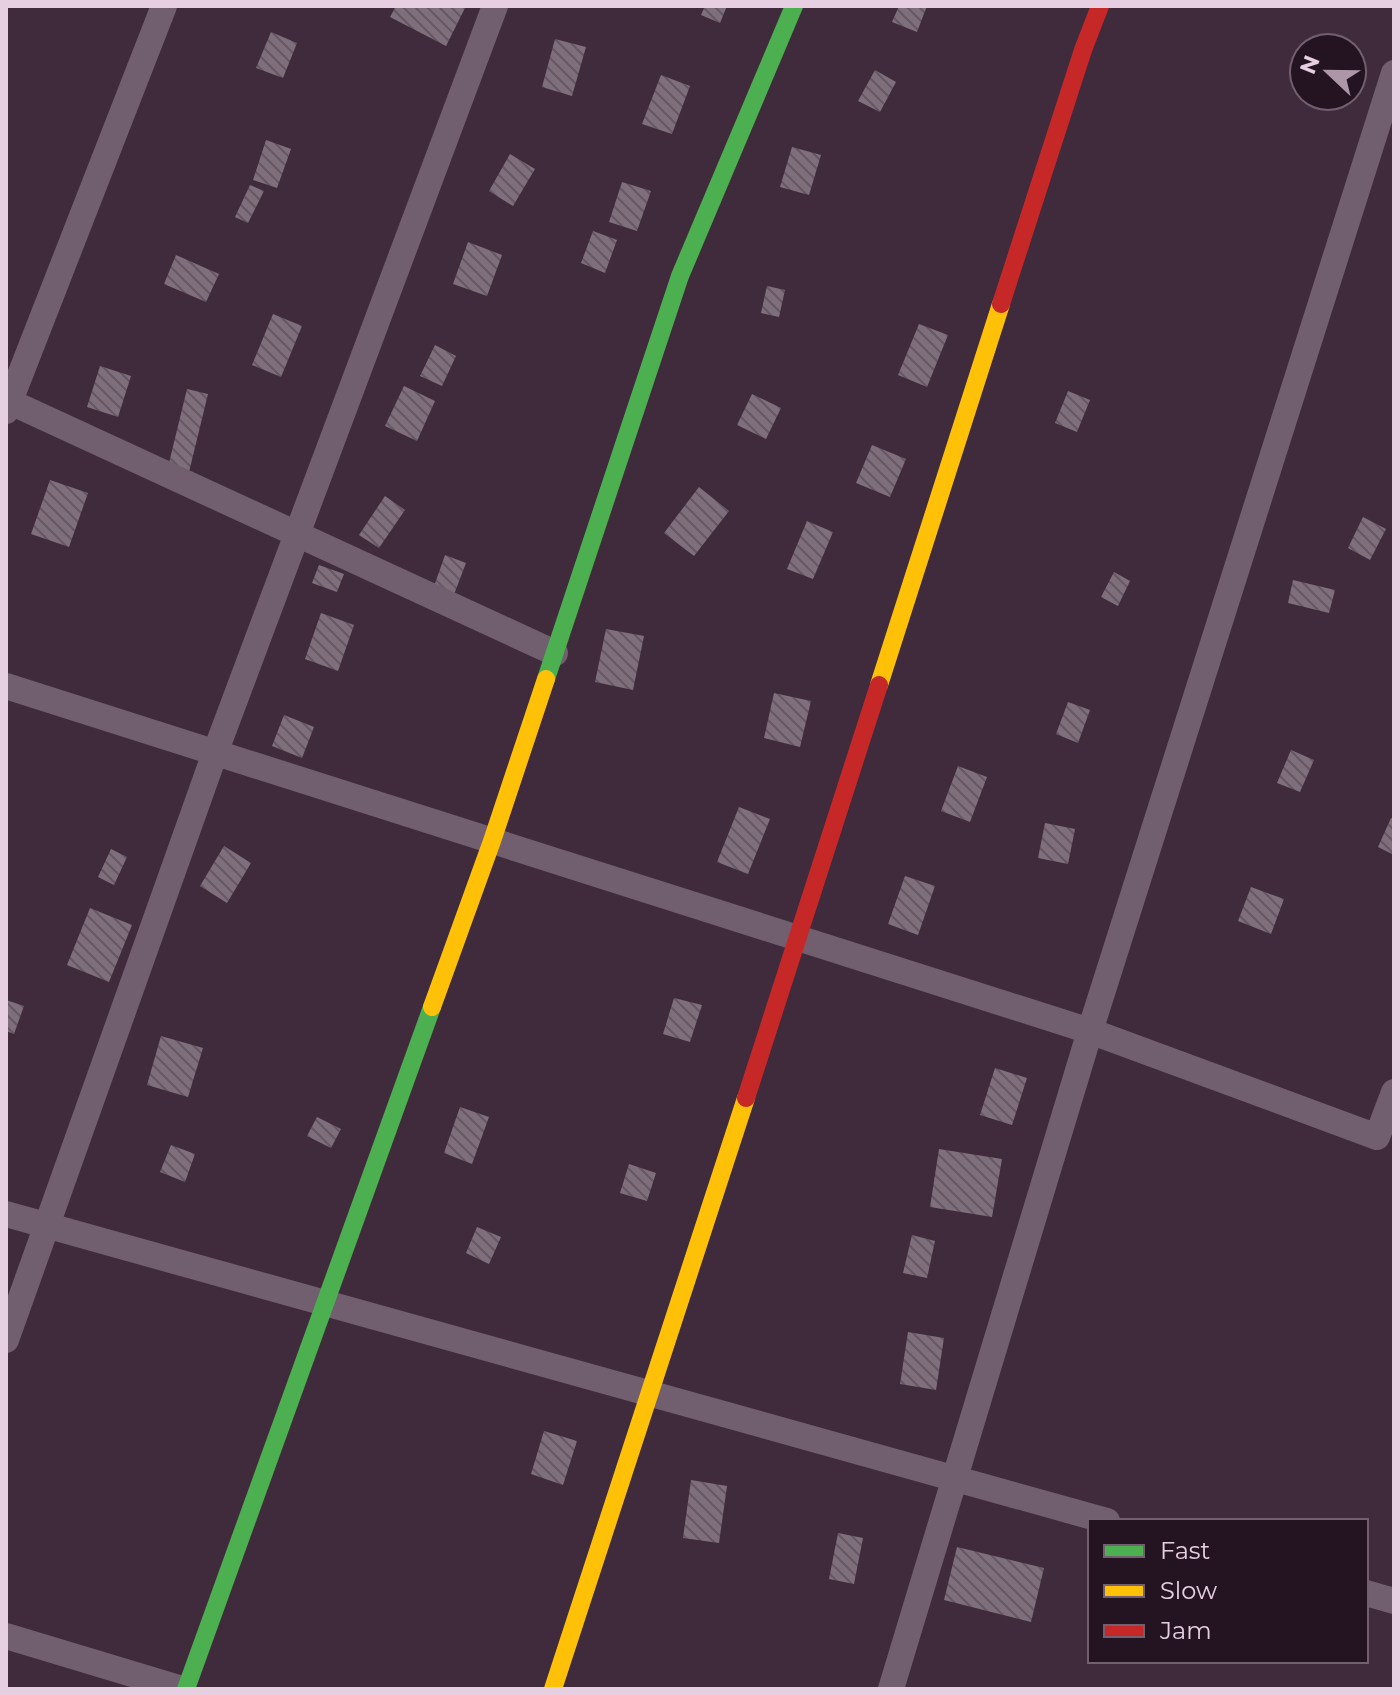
<svg xmlns="http://www.w3.org/2000/svg" width="1400" height="1695" viewBox="0 0 1400 1695" font-family="Montserrat,sans-serif">
<style>
.building{fill:url(#building-back-hatch)}
.lines{fill:none;stroke-linecap:round;stroke-linejoin:round}
.street{stroke:#715e6e;stroke-width:26}
.fast{stroke:#4caf50;stroke-width:18}
.slow{stroke:#ffc107;stroke-width:18}
.jam{stroke:#c62828;stroke-width:18}
</style>
<defs>
<pattern id="building-back-hatch" width="6" height="6" patternUnits="userSpaceOnUse" patternTransform="scale(2)"><rect width="6" height="6" fill="#7f6e7c"/><path d="M-1 5l2 2M0 0l6 6M5-1l2 2" fill="none" stroke="#655863"/></pattern>
</defs>
<rect width="100%" height="100%" fill="#402b3c"/>
<path class="building" d="M396,6H466L446,46L390,17Z
M705,6H727L720,23L701,15Z
M899,6H927L917,32L892,22Z
M271,32L297,43L283,78L256,68Z
M555,39L586,47L572,96L542,87Z
M875,70L896,82L880,112L858,101Z
M661,75L690,86L672,134L642,124Z
M266,140L291,149L277,188L253,180Z
M792,147L821,155L809,195L780,187Z
M510,154L535,169L513,206L489,191Z
M622,182L651,191L637,231L609,222Z
M250,185L264,191L248,223L235,217Z
M593,231L617,240L605,273L581,263Z
M468,242L502,255L487,296L453,284Z
M176,255L219,274L206,302L164,284Z
M767,286L785,290L779,317L761,313Z
M273,314L302,326L281,377L252,365Z
M919,324L948,335L927,387L898,375Z
M435,345L456,356L442,386L420,376Z
M100,366L131,376L118,417L87,407Z
M404,386L435,401L417,441L385,426Z
M187,389L208,394L189,472L168,467Z
M1068,391L1090,400L1077,432L1055,423Z
M752,394L781,408L766,439L737,425Z
M872,445L906,459L890,497L856,483Z
M50,480L88,493L69,547L31,534Z
M699,487L729,511L694,556L664,533Z
M385,496L405,510L379,548L359,535Z
M1363,517L1386,529L1370,560L1348,548Z
M807,521L833,532L813,579L787,569Z
M445,555L466,563L453,597L433,589Z
M319,565L344,574L337,592L312,583Z
M1114,572L1130,581L1118,606L1101,597Z
M1293,580L1335,590L1329,613L1288,603Z
M321,613L354,625L338,671L305,659Z
M606,629L644,636L633,690L595,682Z
M774,693L811,701L800,747L764,738Z
M1068,702L1090,710L1078,743L1056,734Z
M284,715L314,727L302,758L272,746Z
M1291,750L1314,760L1300,792L1277,783Z
M958,766L987,777L970,822L941,811Z
M739,807L770,819L748,874L717,862Z
M1391,818L1394,819V855L1378,847Z
M1045,823L1075,829L1068,864L1038,858Z
M224,846L251,863L227,903L200,886Z
M111,849L127,857L114,885L98,877Z
M905,876L935,886L918,935L888,924Z
M1251,887L1284,899L1271,934L1238,921Z
M90,908L132,925L109,982L67,965Z
M674,998L702,1005L690,1042L663,1034Z
M6,1000L24,1006L14,1034L6,1031Z
M161,1036L203,1048L188,1097L147,1085Z
M995,1068L1027,1078L1012,1125L980,1115Z
M460,1107L489,1117L472,1164L444,1153Z
M317,1117L341,1129L331,1148L307,1136Z
M171,1145L195,1154L185,1182L160,1172Z
M939,1149L1002,1159L992,1217L930,1207Z
M629,1164L656,1173L647,1201L620,1193Z
M477,1227L501,1237L489,1264L466,1253Z
M912,1235L935,1241L927,1278L903,1273Z
M908,1332L944,1338L936,1390L900,1384Z
M544,1431L577,1441L563,1485L531,1474Z
M691,1480L727,1486L719,1543L683,1538Z
M838,1533L863,1538L854,1584L829,1579Z
M957,1547L1044,1568L1031,1622L944,1600Z"/>
<g class="lines">
<path class="street" d="M6,400L555,653
M6,411L164,6
M6,686L1090,1031L1377,1137L1394,1092
M6,1214L1107,1521
M6,1340L215,753L495,6
M1366,1593L1394,1601
M6,1636L182,1689
M891,1689L1090,1031L1394,73"/>
<path class="fast" d="M546,679L680,276L794,6
M186,1689L432,1007"/>
<path class="slow" d="M879,685L1001,304
M432,1007L492,841L546,679
M553,1689L746,1098"/>
<path class="jam" d="M1001,304L1083,50L1100,6
M746,1098L879,685"/>
</g>
<rect width="1400" height="1695" fill="none" stroke="#e7cfe2" stroke-width="16"/>
<rect x="1088" y="1519" width="280" height="144" fill="#241422" stroke="#725f6f" stroke-width="2"/>
<rect x="1104" y="1545" width="40" height="12" fill="#4caf50" stroke="#725f6f" stroke-width="2"/>
<text x="1160" y="1559" font-size="24" fill="#e7cfe2">Fast</text>
<rect x="1104" y="1585" width="40" height="12" fill="#ffc107" stroke="#725f6f" stroke-width="2"/>
<text x="1160" y="1599" font-size="24" fill="#e7cfe2">Slow</text>
<rect x="1104" y="1625" width="40" height="12" fill="#c62828" stroke="#725f6f" stroke-width="2"/>
<text x="1160" y="1639" font-size="24" fill="#e7cfe2">Jam</text>
<g transform="translate(1328 72) rotate(292)"><circle r="38" fill="#241422" stroke="#725f6f" stroke-width="2"/>
<path d="M0-6L14 30L0 20L-14 30Z" fill="#ad96a8"/>
<text y="-12" font-size="22" font-weight="bold" text-anchor="middle" fill="#e7cfe2">N</text>
</g>
</svg>
